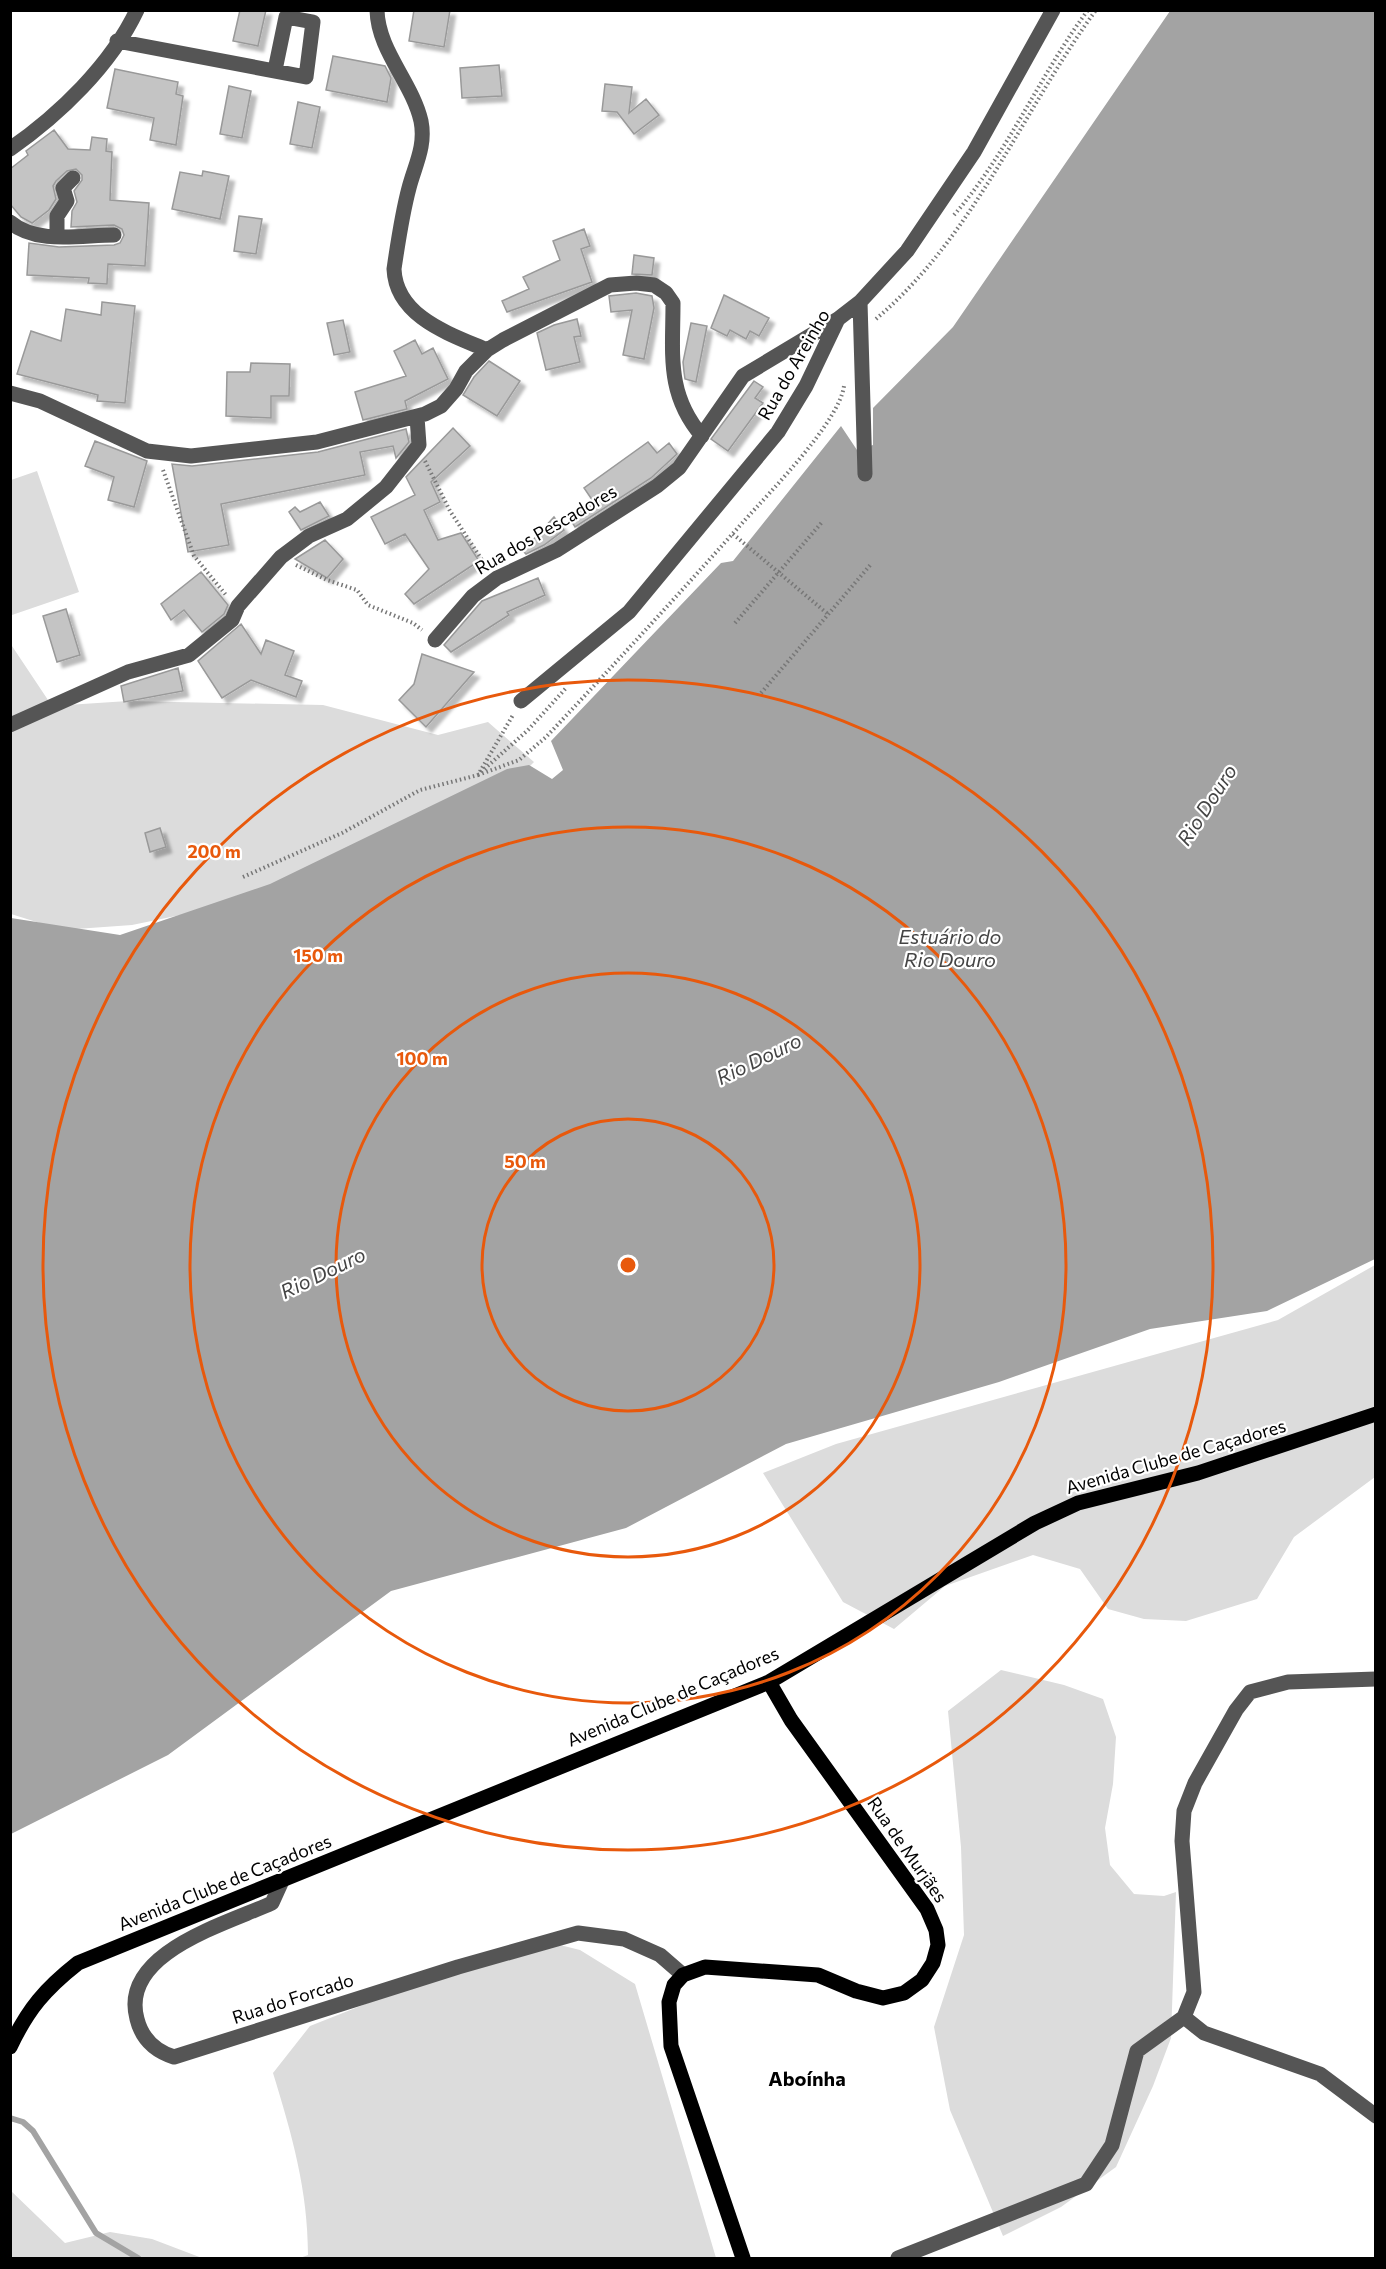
<svg xmlns="http://www.w3.org/2000/svg" width="1386" height="2269" viewBox="0 0 1386 2269" font-family="Commissioner,sans-serif">
<style>
.green{fill:#dcdcdc}
.water{fill:#a3a3a3}
.lines{fill:none;stroke-linecap:round;stroke-linejoin:round}
.stream{stroke:#a3a3a3;stroke-width:6}
.building{fill:#c4c4c4;stroke:#999;stroke-width:1.5;filter:url(#shadow)}
.path{stroke:#777;stroke-width:4;stroke-dasharray:1.5 3;stroke-linecap:butt}
.minor{stroke:#555;stroke-width:15}
.major{stroke:#000;stroke-width:15}
.ring{fill:none;stroke:#e8590c;stroke-width:3}
.labels{text-anchor:middle;stroke-width:4.5;stroke-linejoin:round;paint-order:stroke}
.street-label{font-size:18px;fill:#000;stroke:#fff}
.water-label{font-size:20px;font-style:italic;fill:#444;stroke:#fff}
.neighbourhood-label{font-size:20px;font-weight:bold;fill:#000;stroke:#fff}
.centre{fill:#e8590c;stroke:#fff;stroke-width:3}
.ring-label{font-size:18px;text-anchor:middle;font-weight:bold;fill:#e8590c;stroke:#fff;stroke-width:4.5;stroke-linejoin:round;paint-order:stroke}
</style>
<defs>
<filter id="shadow"><feDropShadow dx="5.5" dy="5.5" stdDeviation="1.5" flood-color="#0004"/></filter>
</defs>
<rect width="100%" height="100%" fill="#fff"/>
<path class="green" d="M37,471L79,592L12,615L11,480Z
M10,643L52,706L128,701L323,705L438,735L488,722L534,762L526,770L218,917L200,911L132,925L62,930L11,914Z
M1375,1265V1477L1294,1537L1257,1599L1186,1621L1144,1619L1108,1609L1080,1569L1033,1555L945,1586L894,1629L843,1602L763,1473L836,1444L1278,1320Z
M1001,1670L1064,1685L1103,1699L1116,1737L1113,1784L1105,1828L1110,1865L1134,1894L1164,1896L1176,1892L1171,2038L1153,2086L1116,2167L1061,2207L1003,2236L950,2110L934,2027L964,1935L961,1847L948,1711Z
M532,1938L580,1950L635,1984L716,2258H300L308,2255C308,2190 292,2135 273,2073L310,2026Z
M10,2190L65,2243L110,2232L152,2239L202,2258H11Z"/>
<path class="water" d="M1170,11H1375V1259L1267,1311L1150,1329L999,1382L786,1444L626,1528L391,1591L168,1755L11,1834V918L120,935L270,884L507,769L529,765L552,779L563,770L551,741L721,563L733,561L841,426L857,450L873,445V408L953,327Z"/>
<g class="lines">
<path class="stream" d="M10,2118L23,2122L33,2131L96,2233L138,2258"/>
</g>
<path class="building" d="M240,10H266L258,46L233,41Z
M414,10H450L444,47L409,41Z
M333,56L385,66L391,78L387,102L326,90Z
M499,65L502,96L462,98L460,68Z
M115,69L178,82L176,94L183,96L176,145L150,140L154,118L107,108Z
M605,84L632,87L629,113L646,99L659,115L634,134L617,112L602,111Z
M229,86L251,91L242,138L220,134Z
M298,102L320,107L312,148L290,144Z
M54,130L68,149L90,150L92,137L107,139L106,151L112,152L110,200L149,203L145,266L108,264L107,284L88,283L89,278L27,275L29,243L59,247L114,245L120,243L124,235L122,229L114,225L71,227L72,211L77,202L74,191L82,180V175L76,169L67,171L56,181L53,186L56,199L49,210L32,223L21,217L10,204V169L28,155L26,151Z
M203,171L229,176L220,219L172,209L180,172L202,176Z
M239,216L262,219L256,254L234,251Z
M584,229L590,246L581,249L592,282L507,312L502,301L529,289L523,277L560,260L553,241Z
M634,255L654,258L652,275L632,274Z
M636,293L652,296L654,308L644,359L623,355L632,310L611,312L609,296Z
M724,295L769,318L759,336L750,331L746,339L730,330L727,336L711,328Z
M102,302L135,306L125,403L97,401L98,395L17,374L31,331L61,341L66,309L101,315Z
M577,319L581,336L574,337L580,362L546,370L537,333L554,325Z
M343,320L350,352L334,355L327,323Z
M691,323L707,326L696,382L685,379L684,372L683,362Z
M415,340L422,354L433,348L448,379L405,401L407,409L363,420L355,392L406,376L394,351Z
M489,361L520,381L497,416L463,395L474,377Z
M251,363L290,364L289,396H271V418L226,416L227,372H250Z
M754,381L763,387L755,398L763,403L728,451L711,439Z
M453,428L470,446L431,482L440,502L424,510L438,540L461,533L479,561L414,604L405,594L429,569L405,534L385,544L371,517L415,495L406,477Z
M406,429L409,442L396,458L393,446L360,452L365,475L221,504L229,545L188,552L172,464L192,466L318,452Z
M95,441L147,461L134,507L108,500L114,477L85,466Z
M648,442L657,453L669,443L677,454L651,478L575,527L569,517L593,501L584,488Z
M320,502L329,516L301,530L289,512L295,507L300,512Z
M554,517L564,530L544,545L526,554L523,551Z
M325,540L343,559L327,578L295,559Z
M201,572L228,605L224,614L202,632L184,610L171,620L161,604Z
M538,578L545,595L507,612L509,615L451,652L444,645L482,601Z
M66,609L80,655L57,662L43,616Z
M241,624L261,654L266,640L294,651L285,675L302,681L296,697L251,680L222,698L198,661Z
M422,654L474,672L426,727L399,700L414,684Z
M178,668L183,691L124,702L121,686Z
M160,828L166,847L150,852L145,833Z"/>
<g class="lines">
<path class="path" d="M954,215C1008,153 1039,76 1088,10
M876,319C975,235 1021,113 1096,10
M425,461L450,511L486,566
M163,470L194,556L226,595
M733,534L829,615
M296,565L327,580L357,590L368,605L413,623L422,630
M735,623L823,521
M761,693L872,563
M481,772L528,730L567,687
M478,775L519,760L546,737C613,666 679,594 744,521C770,492 839,422 844,386
M243,877L342,833L420,790L478,775L513,715"/>
<path class="minor" d="M377,10C378,51 412,82 421,121C426,146 415,165 409,188C402,214 398,242 394,269C396,317 450,334 487,350
M117,41L306,77L313,22L286,17L275,70
M10,149C59,115 111,65 137,10
M10,222C37,245 81,235 114,235
M57,236V216L67,201L63,188L73,178
M860,302L865,474
M10,393L40,401L147,451L191,456L317,442L425,414L441,406L456,389L466,371L487,350L503,340L610,285L636,283L654,285L666,293L673,303C673,354 666,394 702,436
M435,640L473,596L497,578L557,550L657,486L679,468L743,376L838,319
M521,701L629,612L778,432L806,386L838,319L860,302L907,251L974,152L1053,10
M10,725L128,672L189,655L232,620L238,606L281,557L309,536L347,519L386,487L419,445L417,417
M282,1881L272,1903C226,1924 119,1953 137,2019C142,2039 155,2051 174,2057L458,1967L578,1933L624,1939L660,1955L683,1975
M1184,2017L1204,2033L1320,2074L1376,2116
M898,2258L1086,2184L1112,2145L1137,2051L1184,2017L1194,1992L1182,1841L1184,1811L1195,1783L1236,1710L1250,1692L1288,1682L1376,1679"/>
<path class="major" d="M10,2047C28,2009 45,1989 78,1963L769,1682L1035,1523L1078,1503L1198,1473L1376,1414
M743,2258L671,2046L669,2002L674,1985L683,1975L705,1967L818,1975L856,1991L883,1998L904,1993L922,1980L933,1963L938,1945L936,1930L927,1909L791,1720L769,1682"/>
</g>
<g class="ring">
<circle cx="628" cy="1265" r="146"/>
<circle cx="628" cy="1265" r="292"/>
<circle cx="628" cy="1265" r="438"/>
<circle cx="628" cy="1265" r="585"/>
</g>
<g class="labels">
<g class="street-label">
<text transform="translate(794 365) rotate(-60)" y="6">Rua do Areinho</text>
<text transform="translate(546 530) rotate(-30)" y="6">Rua dos Pescadores</text>
<text transform="translate(1176 1457) rotate(-16)" y="6">Avenida Clube de Caçadores</text>
<text transform="translate(673 1697) rotate(-23)" y="6">Avenida Clube de Caçadores</text>
<text transform="translate(907 1850) rotate(55)" y="6">Rua de Murjães</text>
<text transform="translate(225 1883) rotate(-22)" y="6">Avenida Clube de Caçadores</text>
<text transform="translate(293 1999) rotate(-18)" y="6">Rua do Forcado</text>
</g>
<g class="water-label">
<text transform="translate(1207 805) rotate(-57)" y="7">Rio Douro</text>
<text x="950" y="944">Estuário do<tspan x="950" dy="23">Rio Douro</tspan></text>
<text transform="translate(759 1059) rotate(-26)" y="7">Rio Douro</text>
<text transform="translate(323 1273) rotate(-26)" y="7">Rio Douro</text>
</g>
<g class="neighbourhood-label">
<text x="807" y="2086">Aboínha</text>
</g>
</g>
<circle cx="628" cy="1265" r="9" class="centre"/>
<g class="ring-label">
<text x="214" y="858">200 m</text>
<text x="318" y="962">150 m</text>
<text x="422" y="1065">100 m</text>
<text x="525" y="1168">50 m</text>
</g>
<rect width="1386" height="2269" fill="none" stroke="#000000" stroke-width="24"/>
</svg>
